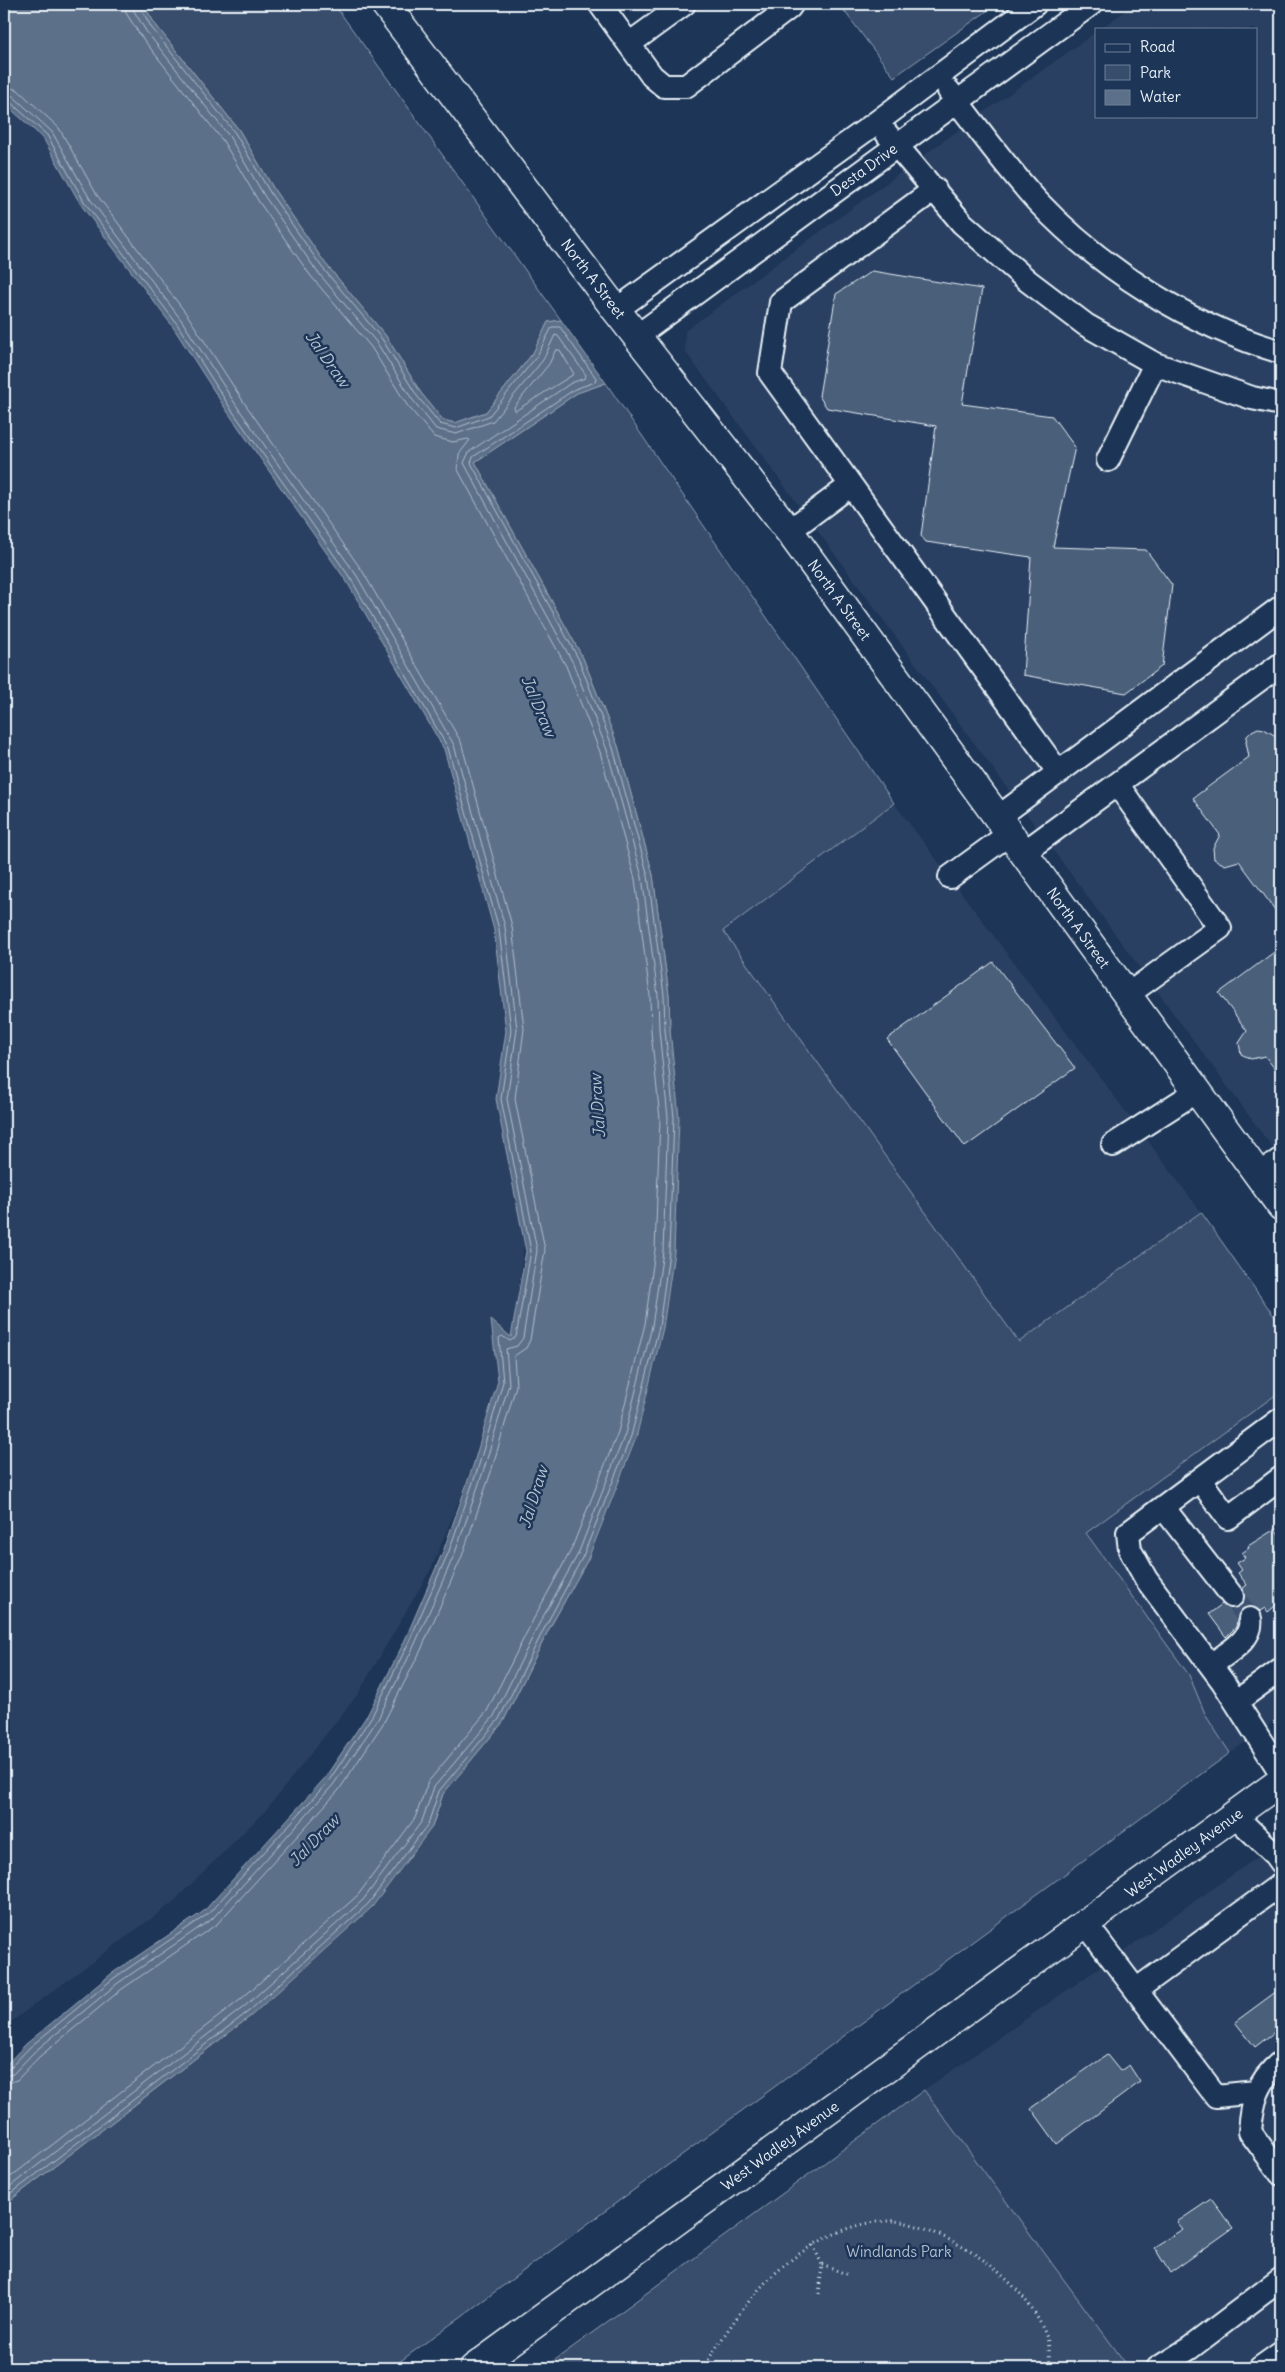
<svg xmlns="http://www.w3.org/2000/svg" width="1285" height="2372" viewBox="0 0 1285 2372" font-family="Delius,sans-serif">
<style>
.built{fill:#2a4162}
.green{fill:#374d6c;stroke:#909fb2}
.water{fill:#5d7089;stroke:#95a4b5}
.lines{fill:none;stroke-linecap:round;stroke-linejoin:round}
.shore{stroke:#b0bdcc;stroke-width:1}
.building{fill:#495e7a;stroke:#e8f1f8}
.minor-tunnel{stroke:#3b516f;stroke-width:22;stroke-dasharray:22 11;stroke-linecap:butt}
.minor-casing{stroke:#e8f1f8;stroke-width:26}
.major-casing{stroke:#e8f1f8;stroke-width:31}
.path{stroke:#e8f1f8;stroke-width:3;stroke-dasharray:1 4;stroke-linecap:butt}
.minor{stroke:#1d3557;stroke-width:22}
.major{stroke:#1d3557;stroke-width:28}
.labels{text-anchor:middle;stroke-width:5;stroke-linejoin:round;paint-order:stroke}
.street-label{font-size:15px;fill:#e8f1f8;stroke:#1d3557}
.park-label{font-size:15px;fill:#b3c0ce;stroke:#1d3557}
.water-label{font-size:16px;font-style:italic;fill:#b7c4d1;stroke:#1d3557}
</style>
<rect width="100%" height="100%" fill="#1d3557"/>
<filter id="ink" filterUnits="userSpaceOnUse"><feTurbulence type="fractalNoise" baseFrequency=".02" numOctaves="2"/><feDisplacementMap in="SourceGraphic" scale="10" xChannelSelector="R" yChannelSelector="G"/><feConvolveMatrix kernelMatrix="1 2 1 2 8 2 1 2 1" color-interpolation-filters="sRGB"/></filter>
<g filter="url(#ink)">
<path class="built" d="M1135,4H1281V1159L685,351V331L942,142L1096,32V116H1256V29H1100Z
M4,60L341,529L476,789L531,1189L513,1333L473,1466L432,1567L358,1694L266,1810L171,1904L4,2027Z
M894,803L1201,1212L1019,1342L723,931Z
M1281,1391V1716L1230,1753L1206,1716L1189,1675L1086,1532Z
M1281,1841V2368H1129L924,2090Z"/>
<path class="green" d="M143,4H334L561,320L548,322L533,353L486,412L455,423L443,420L421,393L386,336L325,263L275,191L239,130L155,24Z
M839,4H997L894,77Z
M606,383L894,803L723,931L1019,1342L1201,1212L1281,1326V1391L1086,1533L1189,1675L1206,1716L1230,1753L391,2368H4V2205L252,2015L432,1827L443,1794L503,1722L549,1629L588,1559L670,1030L669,995L653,875L618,746L583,658L475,462L577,393Z
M924,2090L1129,2368H544Z"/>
<path class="water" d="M4,4H143L155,24L239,130L275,191L325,263L386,336L421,393L443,420L455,423L486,412L533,353L548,322L561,320L606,383L577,393L475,462L583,658L618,746L653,875L669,995L670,1030L679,1118L674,1252L663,1328L636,1438L588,1559L549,1629L503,1722L443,1794L432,1827L372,1907L252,2015L4,2205V2067L26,2044L111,1974L204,1911L324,1779L368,1714L404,1642L444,1549L473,1466L498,1381L491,1320L511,1337L526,1251L496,1099L506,1031L494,930L444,749L347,582L227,411L173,327L81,205L43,138L4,103Z"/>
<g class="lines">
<path class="shore" d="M4,86L18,90L59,128L97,195L188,316L243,401L363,572L461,742L512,926L524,1029L515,1099L545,1250L530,1340L526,1348L514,1356L516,1386L491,1472L462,1556L421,1650L384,1722L339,1790L217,1924L122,1989L39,2057L17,2080L4,2084
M4,93L13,96L52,132L90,199L182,321L236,405L357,576L454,745L505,927L517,1029L507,1099L537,1250L523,1338L517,1346L506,1349L509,1384L484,1469L455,1553L414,1646L378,1719L333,1785L212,1919L118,1983L34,2052L13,2074L4,2076
M4,99L9,101L47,135L85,203L177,324L231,409L351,579L448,748L499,929L511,1030L501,1099L531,1251L516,1337L510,1341L502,1336L499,1338L503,1382L478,1468L449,1551L408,1644L372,1716L328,1782L208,1914L114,1978L30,2047L9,2069L4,2070
M556,350H560L574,374L515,411L514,407L549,364Z
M4,2182L240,2000L358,1895L415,1818L428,1782L487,1711L533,1620L571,1550L618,1432L645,1324L655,1250L660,1119L651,1031L650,996L635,879L600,752L566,666L458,470L459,454L470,440L468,439L453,442L434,437L407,405L371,347L310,275L259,202L223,141L140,35L126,13L125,4
M4,2191L245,2006L363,1900L422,1821L434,1787L494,1716L539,1624L578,1554L625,1434L652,1326L663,1251L668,1118L659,1030L658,996L642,877L607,750L573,663L464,463L469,452L571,383L585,378L586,375L558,336L555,335L543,360L493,421L456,434L436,429L412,399L377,343L316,270L265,197L229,136L146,31L134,11L133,4
M4,2199L249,2011L368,1904L428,1824L439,1791L499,1719L545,1627L583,1556L631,1436L659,1327L669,1252L674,1118L665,1030L664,995L648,876L613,748L579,660L471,463L473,457L575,389L595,382L596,378L560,327H552L537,356L489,416L456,428L440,424L417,396L382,339L321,266L271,194L235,133L151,27L139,4"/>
</g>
<path class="building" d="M872,271L982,289L962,404L1052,416L1075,447L1053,547L1146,550L1172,585L1162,666L1126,693L1023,675L1031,557L926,542L921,536L936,426L827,408L819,396L836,294Z
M1258,728L1264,729L1281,739V918L1239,861L1225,865L1214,859L1213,848L1220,835L1193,798L1249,757L1246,742L1247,736L1252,731Z
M1281,947V1077L1265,1056L1251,1059L1241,1054L1239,1043L1247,1031L1219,993Z
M993,962L1075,1068L965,1147L887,1039Z
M1275,1529L1281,1537V1601L1268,1612L1265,1608L1260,1611L1250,1606L1243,1608L1238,1613L1236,1627L1226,1637L1209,1614L1222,1604L1233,1609L1240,1606L1244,1600L1243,1588L1247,1585L1238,1573L1242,1570L1237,1563L1245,1558L1242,1553L1249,1548L1248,1546Z
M1281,1988V2027L1255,2047L1235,2022Z
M1107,2055L1120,2071L1129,2065L1140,2082L1057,2144L1031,2108Z
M1211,2199L1233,2228L1170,2273L1154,2247L1183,2229L1177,2222Z"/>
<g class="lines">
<path class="minor-tunnel" d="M1232,1596L1250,1619"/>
<g class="minor-casing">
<path id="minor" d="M600,4L652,76L664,86H686L789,8L792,4
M629,44L684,4
M949,91C978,128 1005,166 1037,201C1102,270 1190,325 1281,352
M887,134L962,223L1028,281L1086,325L1155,364L1252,398L1281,404
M935,189L781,302L770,373L1059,773
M616,310L877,122L1035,4
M637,336L1091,4
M1108,460L1155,364
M789,531L851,485
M1117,784L1220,928L1127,995
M997,818L1281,607
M1023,853L1281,664
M950,877L1009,834
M1113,1145L1197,1091
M1259,1175L1281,1159
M1281,1419L1128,1533L1130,1550L1146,1579L1223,1682L1281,1773
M1200,1480L1228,1518L1281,1478
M1163,1507L1232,1596
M1211,1665C1225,1654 1254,1640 1250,1619
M1236,1702L1281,1669
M1235,1816L1276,1855L1281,1862
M1086,1924L1216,2096L1256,2092
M1136,1990L1281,1884
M1281,2062C1257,2081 1252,2103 1250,2132L1281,2174
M1158,2368L1190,2348L1281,2279
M1260,2368L1281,2353"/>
</g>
<g class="major-casing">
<path id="major" d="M385,4L616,310L789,531L1281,1206
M474,2368L1281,1781"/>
</g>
<path class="path" d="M813,2245L822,2265L819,2294
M822,2265L846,2274
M703,2368C719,2343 743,2306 763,2285C796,2251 843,2221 892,2221C921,2222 966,2247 989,2264C1013,2283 1036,2308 1047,2338C1050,2347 1049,2359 1050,2368"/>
<use href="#minor" class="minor"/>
<use href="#major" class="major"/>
</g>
</g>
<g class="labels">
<g class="street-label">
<text transform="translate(864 170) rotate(-36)" y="5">Desta Drive</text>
<text transform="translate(593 279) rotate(53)" y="5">North A Street</text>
<text transform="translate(839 600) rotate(54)" y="5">North A Street</text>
<text transform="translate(1078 928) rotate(54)" y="5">North A Street</text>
<text transform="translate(1184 1853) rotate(-36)" y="5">West Wadley Avenue</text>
<text transform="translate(780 2146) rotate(-36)" y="5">West Wadley Avenue</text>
</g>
<g class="park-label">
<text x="899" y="2257">Windlands Park</text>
</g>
<g class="water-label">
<text transform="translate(328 359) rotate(55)" y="6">Jal Draw</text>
<text transform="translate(539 706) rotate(67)" y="6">Jal Draw</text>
<text transform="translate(597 1106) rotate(-94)" y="6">Jal Draw</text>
<text transform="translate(533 1497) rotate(-73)" y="6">Jal Draw</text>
<text transform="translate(314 1840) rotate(-46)" y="6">Jal Draw</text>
</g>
</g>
<rect width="1285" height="2372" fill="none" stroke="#1d3557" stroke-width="20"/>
<rect x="10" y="10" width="1265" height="2352" fill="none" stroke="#e8f1f8" stroke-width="2" filter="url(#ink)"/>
<rect x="1095" y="28" width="162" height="90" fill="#1d3557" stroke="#6e8097"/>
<rect x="1105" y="44" width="25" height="8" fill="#1d3557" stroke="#6e8097"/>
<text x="1140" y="52" font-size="15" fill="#e8f1f8">Road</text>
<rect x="1105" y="65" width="25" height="15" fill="#374d6c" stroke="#6e8097"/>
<text x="1140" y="78" font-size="15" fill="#e8f1f8">Park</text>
<rect x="1105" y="90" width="25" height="15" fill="#5d7089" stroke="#6e8097"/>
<text x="1140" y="102" font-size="15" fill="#e8f1f8">Water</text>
</svg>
